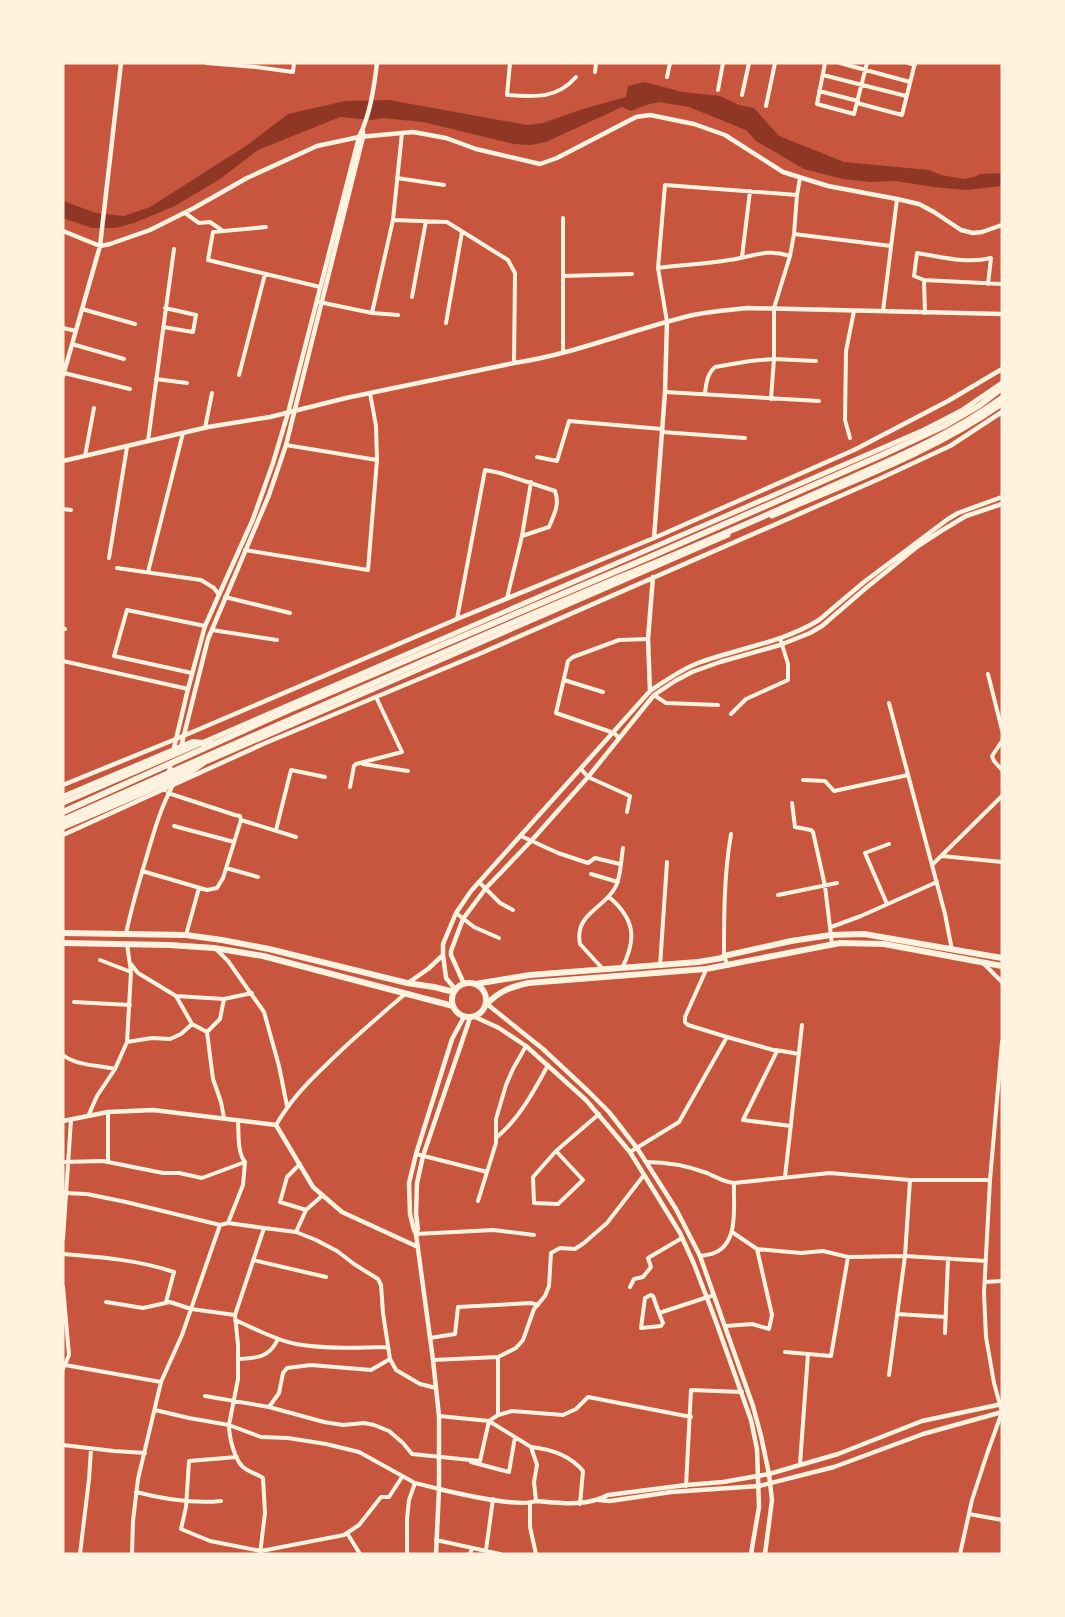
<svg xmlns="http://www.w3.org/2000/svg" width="1065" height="1617" viewBox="0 0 1065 1617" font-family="'DM Sans',sans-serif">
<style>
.water{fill:#8f3625}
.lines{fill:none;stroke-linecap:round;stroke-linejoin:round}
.minor{stroke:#fff3e0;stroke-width:4}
.tertiary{stroke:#fff3e0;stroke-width:4.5}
.secondary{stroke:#fff3e0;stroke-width:4.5}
.primary{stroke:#fff3e0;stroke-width:5}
.trunk{stroke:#fff3e0;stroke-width:6}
.motorway{stroke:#fff3e0;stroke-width:6}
</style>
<rect width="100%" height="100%" fill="#c8553d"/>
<path class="water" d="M645,82L682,92L720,96L739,105L754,108L779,136L844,162L929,170L941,175L964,179L974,177L981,174L1002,173V186L967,190L933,187L896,181L871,182L843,179L804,169L756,141L746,130L689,107L659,102L646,105L631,111L622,107L546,142L531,145L514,144L423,122L382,118L373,120L340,117L258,150L220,179L175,206L134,223L115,228H92L63,218V201L96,213L124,216L150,207L246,146L288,114L345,101L389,100L527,125L543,123L583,109L626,97L628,86Z"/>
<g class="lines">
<path class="minor" d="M206,63L256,67L293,72L294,63
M510,63L507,95C535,97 557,99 576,77
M825,63L817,104L854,114L867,63
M840,63L910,82
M908,63L915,65
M595,72L596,63
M823,75L906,96
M667,77L670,63
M718,90L723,63
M819,91L858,101
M742,95L749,63
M857,103L902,115L915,63
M766,106L775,63
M402,133L393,220L447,222L508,260L515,273L514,363
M397,178L444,185
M797,195L800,178
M185,213L199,223L210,222L223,231
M563,218V352
M266,227L213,232L208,260L320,287
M794,234L891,246
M742,257L750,191
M658,268C682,265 706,264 729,260C753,257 765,248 790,256L794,234L797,195L665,185L658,268L667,322
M563,276L632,274
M924,280L914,276L917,253C942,257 967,264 991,258L988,284
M412,297L426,221
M319,302L372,313L393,220
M82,309L135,324
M883,311L897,199
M372,313L398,315
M925,313L924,280L1002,284
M446,323L462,232
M163,327L193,332L196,315L165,308
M63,328L76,331
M72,344L124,359
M64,373L130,389
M239,375L265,274
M156,379L187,383
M665,392L819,401
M705,394C706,384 707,374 715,367L750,361L774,359V308L790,256
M771,399L774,359L816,361
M205,428L212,393
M662,432L745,438
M850,438L845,420L846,351L854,311
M148,441L174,249
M286,445L377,460
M85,456L94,408
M537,457L557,461L569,421L662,429
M63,509L71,510
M245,550L368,570L377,460L376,426L370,393
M109,558L127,447
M117,568L201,580L214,588L219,595
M148,572L183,433
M225,597L290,613
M507,598L522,536L531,482
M457,619L485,470L500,473L555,491C560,505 554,514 549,527L522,536
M63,628L65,629
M212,630L277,640
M63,661L188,689
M192,673L114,656L127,610L205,626
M988,674L1002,730
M564,680L603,692
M654,695L666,703L718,705
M889,703L945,914L952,950
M731,714L746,699L788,680V664L780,638
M619,738L614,733L556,713L568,661L573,657L619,640L648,639
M1002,741L992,756L994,761L1002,770
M363,764L408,771
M581,769L588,777L630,796L627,812
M803,780L825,781L834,791L908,775
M350,787L354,766L356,764L402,752L376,697
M168,793L235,815L240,816L241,820L296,837
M792,803L795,827L811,830L813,832L825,886L832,944
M174,826L234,842
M276,830L291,770L325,777
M521,836L558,853L588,863L595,858L620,864
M942,856L1002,862
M932,865L1002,796
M226,868L258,877
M142,871L207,890L217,888L223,878L241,820
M591,874L618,882
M479,882L500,903L513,910
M778,895L837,883
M609,897C635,919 637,939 622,968
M887,904L865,853L889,844
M456,913L474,927L499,938
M831,927L861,916L937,882
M126,934C131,909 138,886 145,862C153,836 159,811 172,787
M186,935L199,888
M216,949L228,961L264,1012L279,1066L287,1106
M100,960L131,972
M130,963L138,973L176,996L192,1024L207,1032L213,1079L221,1102L224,1118
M983,963L1002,982
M660,966L667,862
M728,966L724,956C724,914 724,875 731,834
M602,968L580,944C574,913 605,909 616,886C621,875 621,860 623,848
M176,996L224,999L252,993
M74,1002L130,1005
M207,1032L220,1019L224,999
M727,1037L777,1051L743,1120L791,1126
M127,1042L152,1038L170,1039L181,1034L192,1024
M776,1050L799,1054
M63,1055C77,1066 98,1065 115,1069
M89,1114L97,1096L115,1069L127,1042L131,972L127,944
M276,1125C290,1101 306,1084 326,1065C351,1040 378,1017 405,994
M496,1138C519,1119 534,1091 548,1065
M556,1151L583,1180L558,1204L534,1203L533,1177Z
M556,1151L599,1114
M630,1152L679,1122L727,1037L688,1025L685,1022V1017L706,970
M416,1154L487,1172L478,1201
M63,1162L103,1161L163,1173H179L202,1178L245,1162
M108,1162V1112
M646,1162C667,1162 688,1166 707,1173C716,1177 724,1182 734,1183L830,1173L910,1180
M300,1164L287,1177L280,1202L306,1210
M487,1172L496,1143V1119L506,1085L513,1069L526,1046
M785,1177L802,1025
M63,1193L87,1194L126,1202L220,1225
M228,1223L264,1228L235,1315L238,1345V1379L229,1425L261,1437L288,1438L326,1444L359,1452L415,1483L439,1489
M220,1225L228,1223L243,1185L245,1162C237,1152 239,1134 238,1122
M264,1228L296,1232L316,1240L337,1251L354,1264L378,1279L381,1285L383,1313L390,1359L396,1370L420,1384L436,1388
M296,1232L306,1210L323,1195
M732,1232L757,1249L801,1253L823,1251L848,1257L831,1356L785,1352
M416,1234L493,1230L534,1235
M63,1239L71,1120
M63,1254C101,1257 138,1260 174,1272L166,1302
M700,1256C704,1255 710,1255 714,1253C740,1243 733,1204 734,1183
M849,1257L905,1256L910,1180H990
M253,1260L326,1277
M985,1282L1002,1281
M63,1287L69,1355L63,1369
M630,1287L634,1279L643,1277L651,1267L648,1258L682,1238
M106,1302L143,1308L170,1302L191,1309L235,1315
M659,1313L653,1296L651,1295L645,1298L641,1328L661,1326L663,1323L659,1313L714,1295
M897,1314L946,1317
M235,1320C254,1328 275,1340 296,1344C325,1349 359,1348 388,1347
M726,1326L752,1324L769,1329L772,1315L757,1249
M945,1333L948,1259
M430,1338L455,1334L458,1307L531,1303L538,1305
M238,1359C257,1358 269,1358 278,1339
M433,1360L498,1357L516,1348L523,1340L534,1309L545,1296L549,1286L551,1253L560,1248L575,1249L584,1243L607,1223L644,1175
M65,1365L161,1382
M889,1375L905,1256L986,1261
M205,1396L269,1407L324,1422L343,1425L364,1423L374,1425L389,1431L403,1443L412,1454L480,1461L489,1421L498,1415V1357
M269,1407L279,1393L283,1373L287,1368L311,1365L371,1370L390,1359
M155,1410L189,1418L229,1425C229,1436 234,1458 242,1466C246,1471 257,1474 263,1478L265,1513L260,1554
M498,1415L512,1411L563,1415L576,1409L588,1397L691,1417
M439,1416L489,1421L531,1447L537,1465L534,1482L536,1501
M63,1445L114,1451L145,1453
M531,1447C550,1449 570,1455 583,1471L580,1504
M237,1457L189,1461L186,1507L181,1529L210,1541L261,1551L344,1535L359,1525L381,1497H389L402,1477
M471,1462L509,1472L515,1437
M800,1464L808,1354
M686,1486L691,1390L742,1392
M136,1492C163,1499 193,1504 221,1501
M530,1503V1527L536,1554
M969,1514L1002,1520
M347,1533L360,1554
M436,1540L500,1554
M486,1550L493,1499
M80,1554L89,1479L91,1449
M132,1554L133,1521L138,1479L161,1382L182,1335L220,1225
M407,1554V1519L409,1500L415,1483
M470,1554L472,1548
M960,1554L972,1500L987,1454L1002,1412L994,1383L986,1337L984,1293L990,1180L1002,1042"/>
<path class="tertiary" d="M63,231L100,246L110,244L150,230L194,208L247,178L317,146L359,137L413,132L446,138L476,149L540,164L557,158L636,117L650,115L694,124L725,135L783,172L828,186L897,199L919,204L934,212L961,230L973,233L982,232L1002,225
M63,376L100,246L121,63
M654,538L665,392L667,322
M650,691L648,639L653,577
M63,785L176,739L457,619L654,538L854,450L948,401L1002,369
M63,835L263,744L479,654L879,479L950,446L1002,412
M408,983L428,969L443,955
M464,984L451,955V951L463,919L486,888L532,840L588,777L654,695L675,681L692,672L720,662L780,645L810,633L822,626L866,588L918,546L941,531L966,516L1002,504
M456,990L446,978L443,955V944L456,913L471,891L650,691C665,681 680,670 698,663C738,648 782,643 819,620L864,582L948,519L958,513L1002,497
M63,1121L108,1112L153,1110L276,1125L313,1187L342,1212L418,1247
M416,1234L414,1230L410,1214L409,1183L416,1154L452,1039L464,1017
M439,1489C460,1494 518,1508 536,1501C561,1503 585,1507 608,1495L686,1485L723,1482L769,1474L838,1454L922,1421L1002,1404
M599,1500L610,1501L671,1492L759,1486L834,1467L923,1434L1002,1412
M436,1554L439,1489V1416L433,1360L416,1234L418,1229L416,1214L417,1183L423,1156L470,1018"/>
<path class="secondary" d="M63,461L208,427L270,417L346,398L514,363C575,354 633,329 693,315C711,311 730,310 748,308L1002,314
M181,747L208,639L269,495L286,445L363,137V132
M173,752L188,689L205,626L253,519L273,463L288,413L359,137C370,115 374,88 377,63
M165,790L171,763
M487,1004L543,1049L589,1092L609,1112L637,1148L646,1162L676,1209L700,1256L753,1406L761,1436L769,1474L772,1500L765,1554
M475,1017L499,1028L526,1046L586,1100L630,1152L680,1233L694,1264L715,1319L751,1420L757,1449L759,1507L751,1554"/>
<path class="primary" d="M772,516C850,482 932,453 1002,404
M208,761L728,535
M63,803L924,430L961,411L1002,383
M63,824L194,767"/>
<path class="trunk" d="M63,933L186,935L222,940L269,949L407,983L434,987L454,992
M63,943L169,945L214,948L263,956L453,1006
M452 1000a17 17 0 1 1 34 0a17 17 0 1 1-34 0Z
M475,984L530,975L698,962L722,958L724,956L791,941L831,935L864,934L1002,958
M487,1004C499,991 511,987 528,983L706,969L840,943L884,944L1002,966"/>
<path class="motorway" d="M63,797L193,742L213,744
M63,812L289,710L645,559L882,455L946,425L980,405L1002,388
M63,820C248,738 432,656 618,578C692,548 765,516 837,484C894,459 951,435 1002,398
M63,827L189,773L210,758"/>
</g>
<rect width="1065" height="1617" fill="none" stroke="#fff3e0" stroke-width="129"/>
</svg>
